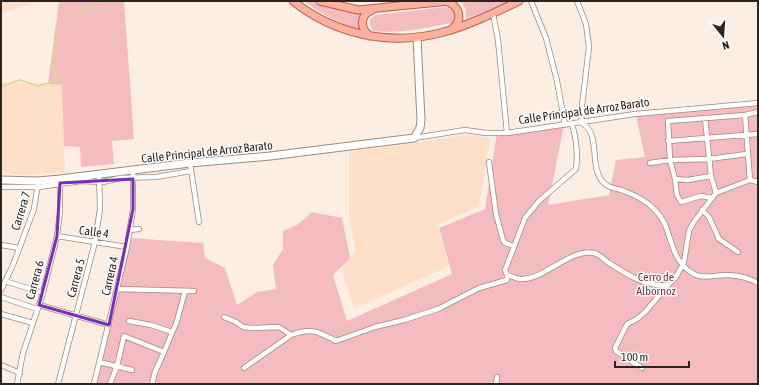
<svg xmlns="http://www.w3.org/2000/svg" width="759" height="385" viewBox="0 0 759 385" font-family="'Asap Condensed',sans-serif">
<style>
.built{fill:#fee0c9}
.green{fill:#f4bcc1}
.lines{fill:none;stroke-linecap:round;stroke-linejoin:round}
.stream{stroke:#ddd693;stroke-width:1.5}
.street-casing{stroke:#a08a7a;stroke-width:6}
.secondary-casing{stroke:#a08a7a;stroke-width:9}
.primary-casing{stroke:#b45e47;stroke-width:9}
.street{stroke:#fff;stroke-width:4.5}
.secondary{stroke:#fff;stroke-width:7}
.primary{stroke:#feb29e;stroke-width:7}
.marked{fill:none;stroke:#7b2cbf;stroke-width:3;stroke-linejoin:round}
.labels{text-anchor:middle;stroke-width:3;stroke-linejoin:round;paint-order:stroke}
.street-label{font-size:12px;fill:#2b231d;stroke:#fff}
.park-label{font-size:12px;fill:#85303f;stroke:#fff}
</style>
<rect width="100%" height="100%" fill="#fceee3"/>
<path class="built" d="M1,1H42L1,13Z
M1,82L62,85L65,172L28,175L1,173Z
M464,135L490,138L479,207L437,224L449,266L354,309L341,267L356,252L349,215V152L414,143Z"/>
<path class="green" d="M59,1H124L134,139L112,141L114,164L81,167L80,147L64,146L62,85L48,84Z
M304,1H318L362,11L358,23L360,30C339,23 321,14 304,1Z
M467,1H511L466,19V9L461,2Z
M445,7L455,11L456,20L452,23C426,28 400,34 373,31L370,25V19L376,15Z
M758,101V384H95L122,280L129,238L203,243L205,258L225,268L237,305L257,292L276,289L273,265L283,249V231L297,225L312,212L342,218L350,258L333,275L347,321L452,274L439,228L485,209L497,133L564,125L548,205L609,195L616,160L645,157L635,111Z"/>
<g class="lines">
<path class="stream" d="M1,87L16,81L20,80L37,86L60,80L55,74L52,64L53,56L56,50L57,35L63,25L69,21L74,16L100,1"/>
<g class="street-casing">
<path id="street" d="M531,1L546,38L557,81L565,125
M577,1L586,24L589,47L581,114L582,123C601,134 589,164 602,181C608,188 615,188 624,191C635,195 647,201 655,210C659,214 664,221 666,227C673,246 675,265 696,275C705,279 716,275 726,275C736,275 749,278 758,283
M493,13L498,40L507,133
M745,115L750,180
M705,118L711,176L716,193
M414,138L465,130L486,133H507L635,114L758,103
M668,141L758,134
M489,162L496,214L503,240L505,243L514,246
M190,163L199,222
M650,163L670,160L708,159L747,154
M711,176L688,180L675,179L670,160L668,121L745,115L758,112
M675,179L677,195L681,202L701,196L712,198
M1,187H39L81,181L103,182L120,178L156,177L191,171
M702,210L709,217L719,239L738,252
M130,230L139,229
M57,236L127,247
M1,245L19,248
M507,275C512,276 518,280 522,279C545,279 571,248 594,253C599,254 605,260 609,263C626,274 648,288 668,285L676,277L684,262L689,231L693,223L716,193L750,180L758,182
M5,281L43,293
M118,289L194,291
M1,290L13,265L34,209L38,184
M1,297L37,309
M39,305L109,325
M1,314L33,323
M224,317L236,322L243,327L251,328L279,327L291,335C312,327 318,332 336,341L375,327L404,320L438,309L479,288L507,280V275L505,270L525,218L539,201L576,169C578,155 576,138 572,124
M129,321L151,325L172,332
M99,362L132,370
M1,365L20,373
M244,368L291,335
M642,368L616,351L615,348L627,324L637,319L646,311L668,285
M17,384L23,353L43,293L57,236L60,212V179
M58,384L95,242L100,209L99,174
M94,384L127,247L133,209V170
M110,384L117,366L124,336L164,352
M152,384L155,372L164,352L177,321L185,291
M496,384L497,377"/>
</g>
<g class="secondary-casing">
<path id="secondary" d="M1,180L38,181L60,179L190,163L270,156L414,138L420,128L421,120L417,37"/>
</g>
<g class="primary-casing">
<path id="primary" d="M293,1C334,34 389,46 440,33C467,26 494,13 519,1
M320,1L358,10L449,1
M445,1C459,5 464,19 452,29
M370,36C359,28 360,15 372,10"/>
</g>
<use href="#street" class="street"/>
<use href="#secondary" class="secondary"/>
<use href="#primary" class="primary"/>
</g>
<path class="marked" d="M133,179V209L109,325L39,305L57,236L60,183Z"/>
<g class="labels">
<g class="street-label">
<text transform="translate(584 111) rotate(-8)" y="4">Calle Principal de Arroz Barato</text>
<text transform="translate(207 152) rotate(-6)" y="4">Calle Principal de Arroz Barato</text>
<text transform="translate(21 211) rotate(-73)" y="4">Carrera 7</text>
<text transform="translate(94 232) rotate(8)" y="4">Calle 4</text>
<text transform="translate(110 276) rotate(-77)" y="4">Carrera 4</text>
<text transform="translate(76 278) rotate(-75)" y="4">Carrera 5</text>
<text transform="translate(35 280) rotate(-75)" y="4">Carrera 6</text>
</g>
<g class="park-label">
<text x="656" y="281">Cerro de<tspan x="656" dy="14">Albornoz</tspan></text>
</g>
</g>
<rect width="759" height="385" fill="none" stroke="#2b231d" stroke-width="4"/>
<g transform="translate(723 36) rotate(163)" stroke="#ffffff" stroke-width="3" paint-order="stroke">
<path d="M0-3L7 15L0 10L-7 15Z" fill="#2b231d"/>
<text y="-6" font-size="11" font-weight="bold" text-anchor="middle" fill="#2b231d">N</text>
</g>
<path d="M615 361v6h74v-6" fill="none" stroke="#2b231d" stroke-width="2"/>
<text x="621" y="361" font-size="12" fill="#2b231d" stroke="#ffffff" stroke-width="3" paint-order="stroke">100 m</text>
</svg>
